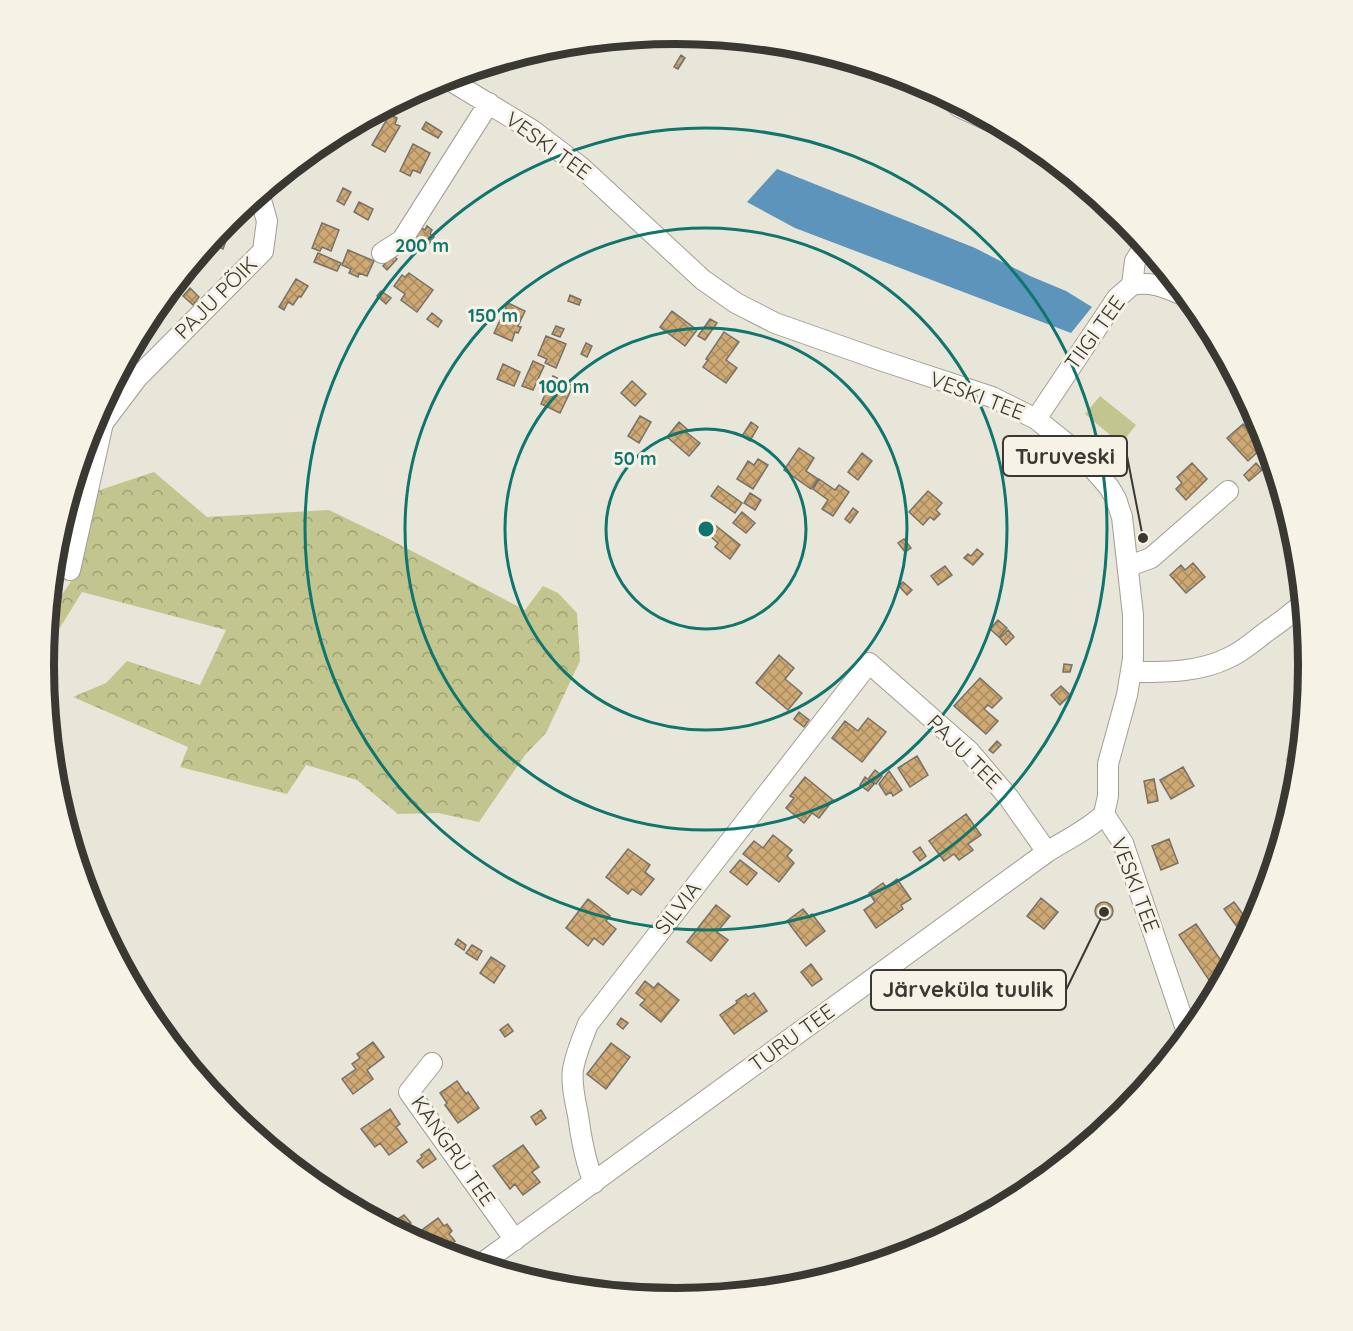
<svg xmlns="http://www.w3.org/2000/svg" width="1353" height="1331" viewBox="0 0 1353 1331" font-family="Quicksand,sans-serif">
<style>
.grass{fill:url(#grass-tufts)}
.forest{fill:url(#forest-crowns)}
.green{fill:#c2c58d}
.water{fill:#5c94bc}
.building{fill:url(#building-cross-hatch);stroke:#787168;stroke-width:1.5}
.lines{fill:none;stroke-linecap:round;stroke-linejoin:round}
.minor-casing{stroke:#a29e93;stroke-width:22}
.minor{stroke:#fff;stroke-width:20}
.ring{fill:none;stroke:#0f766e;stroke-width:3}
.labels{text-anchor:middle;stroke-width:6;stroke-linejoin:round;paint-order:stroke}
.street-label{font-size:21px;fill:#393833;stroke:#f6f2e6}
.rim{fill:none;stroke:#393833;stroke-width:8}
.centre{fill:#0f766e;stroke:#f6f2e6;stroke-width:3}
.ring-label{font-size:18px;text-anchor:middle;font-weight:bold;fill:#0f766e;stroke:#f6f2e6;stroke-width:6;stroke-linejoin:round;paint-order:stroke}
.leader{fill:none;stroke:#393833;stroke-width:2}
.callout-dot{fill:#393833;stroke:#f6f2e6;stroke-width:2}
.callout{fill:#f6f2e6;stroke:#393833;stroke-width:2}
.callout-label{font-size:22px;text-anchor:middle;font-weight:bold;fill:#393833}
</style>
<defs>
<pattern id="grass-tufts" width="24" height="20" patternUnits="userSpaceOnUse" patternTransform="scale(1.5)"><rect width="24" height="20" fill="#c2c58d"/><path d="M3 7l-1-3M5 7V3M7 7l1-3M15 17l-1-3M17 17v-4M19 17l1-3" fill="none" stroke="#9fa174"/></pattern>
<pattern id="forest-crowns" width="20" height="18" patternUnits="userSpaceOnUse" patternTransform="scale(1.5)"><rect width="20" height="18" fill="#c2c58d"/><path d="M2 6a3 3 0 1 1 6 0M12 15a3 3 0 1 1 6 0" fill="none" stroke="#9fa174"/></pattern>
<pattern id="building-cross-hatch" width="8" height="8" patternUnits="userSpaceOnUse" patternTransform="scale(1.5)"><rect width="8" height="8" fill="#cfa973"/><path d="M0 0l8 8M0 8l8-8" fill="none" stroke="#a98b5f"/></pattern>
</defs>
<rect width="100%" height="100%" fill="#e8e5d9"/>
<path class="grass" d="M1302,738L1299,771L1285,760Z"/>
<path class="forest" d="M154,472L207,517L329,510L387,538L525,610L543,586L558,593L577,613L580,661L546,733L525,755L479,822L438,813L398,814L357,780L306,765L287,794L180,767L188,747L73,697L106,683L127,661L200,685L226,630L82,592L53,639L46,687L44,665L49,614L76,574L97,491Z"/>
<path class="green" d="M1100,396L1136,425L1121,444L1085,414Z"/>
<path class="water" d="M777,169L975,248L1030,276L1066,291L1092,307L1071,333L795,228L747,202Z"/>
<path class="building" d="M681,55L685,58L678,69L674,67Z
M390,114L397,118L395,124L400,126L385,152L372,145Z
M426,122L442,132L438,138L422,129Z
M413,144L430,153L420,173L413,170L410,176L400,171Z
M343,188L351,192L344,205L337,201Z
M359,202L373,209L368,220L354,212Z
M322,223L339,230L331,251L322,247L320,251L312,248Z
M417,225L425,230L427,226L432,230L430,234L434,237L426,248L409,236Z
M215,236L226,241L223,249L212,244Z
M348,250L374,261L367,276L359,273L358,277L349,273L351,269L342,265Z
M318,253L341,263L337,271L314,262Z
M392,255L397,259L387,270L383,266Z
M409,273L433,290L417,312L401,300L405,294L394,286L402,275L405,277Z
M296,279L308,286L301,297L299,296L293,305L288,302L284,310L279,307Z
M190,288L199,297L193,305L183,296Z
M381,291L391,298L386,304L377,296Z
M570,295L581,300L579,305L568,301Z
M508,303L525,311L518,326L521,327L518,333L515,332L512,341L494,333Z
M672,311L697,330L685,346L660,327Z
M432,313L442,321L438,327L427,319Z
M710,319L717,323L705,340L698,336Z
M556,326L564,329L560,337L552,334Z
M724,332L739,342L726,360L737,368L726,383L703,367L708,360L706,359Z
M546,336L566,344L556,368L545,363L547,359L538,355Z
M586,343L592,346L587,357L581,354Z
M533,361L544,366L533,390L522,386Z
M503,364L520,372L514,386L497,379Z
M553,376L573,386L560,413L541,404Z
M632,381L646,394L635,406L621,393Z
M640,416L651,422L639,443L628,436Z
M679,422L688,430L686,432L700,443L689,456L667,437Z
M751,422L758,427L750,441L742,436Z
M1243,424L1263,447L1248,461L1227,438Z
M799,448L814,458L806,471L818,479L811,489L784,470Z
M862,453L872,461L858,480L848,472Z
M758,459L768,465L753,489L737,479L748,461L754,465Z
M1192,463L1207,479L1186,500L1176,489L1182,483L1177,477Z
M1256,463L1262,470L1249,481L1244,475Z
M819,479L835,490L839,485L849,492L833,516L822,509L828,500L813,489Z
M718,486L742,503L735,513L711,496Z
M928,491L942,503L936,510L940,514L934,520L930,517L923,525L909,512Z
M750,493L761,500L755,510L744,503Z
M853,508L858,512L850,523L845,519Z
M742,512L755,523L746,533L733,523Z
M710,521L740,545L730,559L715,547L718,543L703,530Z
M904,539L911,548L905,552L898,543Z
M977,549L983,554L973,565L964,558L968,554L971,556Z
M1193,563L1205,577L1186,593L1170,575L1181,565L1185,570Z
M945,566L952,575L938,585L931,576Z
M903,582L912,590L907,595L899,586Z
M998,620L1007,628L999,637L990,629Z
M1008,630L1014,637L1006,645L1000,638Z
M779,655L794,668L785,679L802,693L788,710L756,683Z
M1064,664L1072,665L1070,672H1063Z
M980,678L1002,698L992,708L988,705L984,709L998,721L986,734L954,706Z
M1061,686L1070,695L1060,705L1051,695Z
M799,712L809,720L804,727L794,719Z
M868,718L886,732L862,762L832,738L845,721L858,731Z
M997,741L1001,745L993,753L989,750Z
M917,756L928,775L910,787L898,768Z
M1183,767L1194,786L1171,799L1160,780Z
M875,770L882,776L876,784L869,778Z
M889,771L902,790L893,796L891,792L886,795L879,784Z
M805,777L833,800L819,818L812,813L804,823L786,808L794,798L790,796Z
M865,777L874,784L868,791L860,785Z
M1154,779L1158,801L1148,803L1144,781Z
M966,814L981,835L968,844L973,850L959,860L954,854L944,861L929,841Z
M773,835L792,850L787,856L794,863L779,882L743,854L754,841L763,848Z
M1169,839L1178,863L1161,870L1152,846Z
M920,847L926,856L920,861L913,852Z
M628,849L650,865L645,872L654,879L641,895L632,889L628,894L606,877Z
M740,860L757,873L747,885L730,872Z
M897,879L911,899L901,905L903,909L876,928L864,910L875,902L869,893L883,883L886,887Z
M1041,898L1058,912L1044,929L1027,916Z
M588,899L610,916L606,921L616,929L603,945L594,938L588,946L566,928Z
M1234,902L1250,924L1240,931L1224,909Z
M1095 911a9 9 0 1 1 18 0a9 9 0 1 1-18 0Z
M716,905L730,916L717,932L728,940L711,961L687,942Z
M803,909L809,916L812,914L825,931L806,946L787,921Z
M1196,924L1226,968L1209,980L1179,935Z
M458,939L466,945L464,950L455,944Z
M472,945L482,951L477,960L466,953Z
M491,957L505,966L494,983L480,973Z
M811,964L822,979L812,986L801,972Z
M645,981L654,988L658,983L679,1000L661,1022L640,1005L645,1000L636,993Z
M754,993L767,1011L734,1034L720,1015L737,1003L736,1001L746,994L748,997Z
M621,1018L628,1023L623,1029L617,1024Z
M508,1024L513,1031L505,1037L500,1030Z
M373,1042L384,1057L367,1070L373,1079L353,1094L342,1079L356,1069L352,1064L360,1058L357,1054Z
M611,1043L630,1057L606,1089L587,1074Z
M457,1081L466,1094L468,1092L479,1108L458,1123L445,1105L447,1103L440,1093Z
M390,1109L400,1124L396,1127L407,1142L389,1155L380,1143L375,1147L361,1129Z
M541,1110L546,1118L536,1125L531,1117Z
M523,1145L539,1167L532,1172L540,1182L523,1195L515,1184L510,1189L493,1166Z
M429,1149L436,1159L423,1168L417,1161L422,1157L421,1155Z
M404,1215L411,1223L405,1228L398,1219Z
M438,1218L444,1226L447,1224L452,1231L449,1234L455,1241L440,1252L429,1247L427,1244L431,1241L422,1230Z"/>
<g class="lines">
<g class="minor-casing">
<path id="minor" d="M446,78L532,130L582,168L703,280L736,303L775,323L880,360L992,397L1036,419L1081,455L1109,487L1116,499L1122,517L1133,615V659L1127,695L1108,764V796L1104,814L1123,843L1188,1035
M950,98L959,107L1016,133
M1018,135L1036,146
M382,253L402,240L489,103
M1132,285C1152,280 1170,290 1188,297
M1036,419L1117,298L1132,285L1135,261L1145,245
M1129,566L1151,558L1228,491
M70,570L103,423L137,378L263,251L267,221L259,193
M1131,672C1163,672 1198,673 1228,658C1242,652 1254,641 1266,632C1279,623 1292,614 1303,603
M432,1063L409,1092L515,1240
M594,1183C585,1161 581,1138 578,1115C575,1100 571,1084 573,1069C576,1053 582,1039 588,1024L869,663L969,751L1009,798L1047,852
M481,1264L1047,852C1064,841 1091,828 1104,814"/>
</g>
<use href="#minor" class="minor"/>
</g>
<g class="ring">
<circle cx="706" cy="529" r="100"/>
<circle cx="706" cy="529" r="201"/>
<circle cx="706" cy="529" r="301"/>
<circle cx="706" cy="529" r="401"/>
</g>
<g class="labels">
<g class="street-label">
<text transform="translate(548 146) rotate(36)" y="7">VESKI TEE</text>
<text transform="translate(216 298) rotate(-45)" y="7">PAJU PÕIK</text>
<text transform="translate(1095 333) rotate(-54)" y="7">TIIGI TEE</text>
<text transform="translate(977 396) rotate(21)" y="7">VESKI TEE</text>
<text transform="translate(964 752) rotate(45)" y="7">PAJU TEE</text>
<text transform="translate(1135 885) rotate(69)" y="7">VESKI TEE</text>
<text transform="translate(678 908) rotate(-52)" y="7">SILVIA</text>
<text transform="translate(792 1038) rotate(-36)" y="7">TURU TEE</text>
<text transform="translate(453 1151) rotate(55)" y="7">KANGRU TEE</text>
</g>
</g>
<path d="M0 0H1353V1331H0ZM54 666a622 622 0 1 1 1244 0a622 622 0 1 1-1244 0Z" fill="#f6f2e6" fill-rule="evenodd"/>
<path class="rim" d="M54 666a622 622 0 1 1 1244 0a622 622 0 1 1-1244 0Z"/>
<circle cx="706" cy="529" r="9" class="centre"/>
<g class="ring-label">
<text x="422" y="252">200 m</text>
<text x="493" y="322">150 m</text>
<text x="564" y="393">100 m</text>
<text x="635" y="465">50 m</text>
</g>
<path class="leader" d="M1143 538L1127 456M1104 912L1066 990"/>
<g class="callout-dot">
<circle cx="1143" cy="538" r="6"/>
<circle cx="1104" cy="912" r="6"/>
</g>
<g class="callout">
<rect x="1003" y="436" width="124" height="40" rx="6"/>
<rect x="871" y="970" width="195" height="40" rx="6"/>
</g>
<g class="callout-label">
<text x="1065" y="464">Turuveski</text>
<text x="968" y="997">Järveküla tuulik</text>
</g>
</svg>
